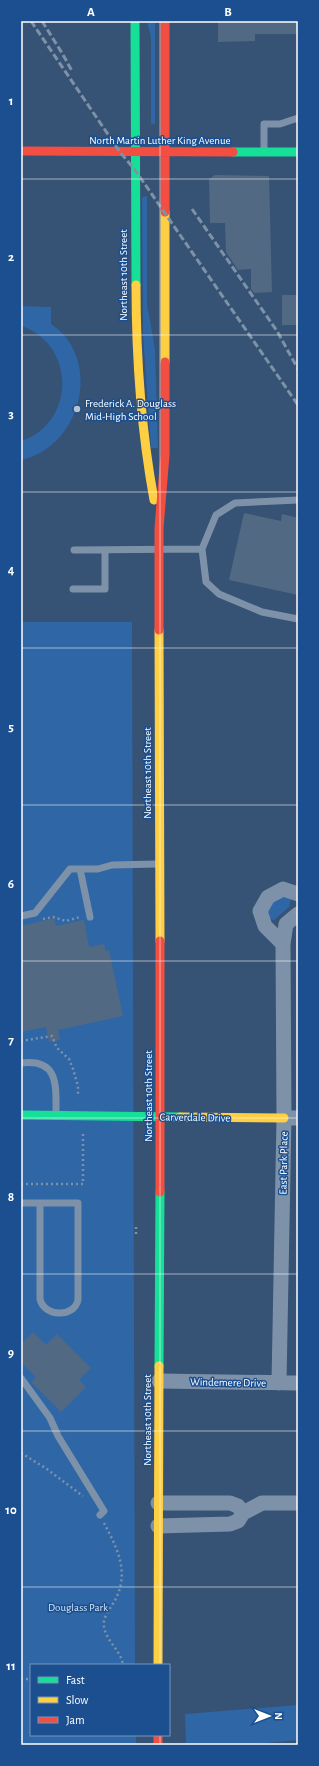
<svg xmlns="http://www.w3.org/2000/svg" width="319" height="1766" viewBox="0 0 319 1766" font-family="'Alegreya Sans',sans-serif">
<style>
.green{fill:#2f66a5}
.building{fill:#526984}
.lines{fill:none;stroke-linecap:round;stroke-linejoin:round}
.path{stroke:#7d92a8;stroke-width:2.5;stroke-dasharray:2 3;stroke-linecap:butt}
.lane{stroke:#7d92a8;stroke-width:7}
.street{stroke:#7d92a8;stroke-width:15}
.fast{stroke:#16e098;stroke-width:9}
.slow{stroke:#ffcf43;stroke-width:9}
.jam{stroke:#f24e42;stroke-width:9}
.rail{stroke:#7e92a7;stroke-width:3;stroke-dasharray:7 3;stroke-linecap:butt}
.grid{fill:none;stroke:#fff;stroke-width:1;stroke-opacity:0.55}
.poi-dot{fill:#b9c2ce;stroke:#1b4f8f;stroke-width:1.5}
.labels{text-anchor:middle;stroke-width:3;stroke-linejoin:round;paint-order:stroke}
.street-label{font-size:11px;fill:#fff;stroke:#1b4f8f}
.poi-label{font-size:11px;fill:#fff;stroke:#1b4f8f;text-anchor:start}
.park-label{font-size:11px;fill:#cfe3fa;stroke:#1b4f8f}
.neatline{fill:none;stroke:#fff;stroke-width:1.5}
.grid-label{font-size:13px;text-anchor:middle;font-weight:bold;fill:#fff}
</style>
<rect width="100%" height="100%" fill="#365274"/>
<path class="green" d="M147,21H155V124H151V38Z
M147,196V304L155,349L158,448H151L143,334L142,197Z
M21,306L51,307V324C104,359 81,448 21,460V441C76,423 76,344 21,326Z
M21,622H132L135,1665H31V1735H136V1745H21Z
M289,896L291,900L289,907L274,920L268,918L267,911L276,899Z
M298,1705V1740L246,1745H186L185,1714Z"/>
<path class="building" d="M298,21V34H255V41L218,42V22Z
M215,175L269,176L272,292L254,293L251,289V269L238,270L226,252L225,223H210L209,179Z
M282,295H298V325H282Z
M244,513L281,521L282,514L298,518V595L229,580Z
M54,918L56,926L84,920L89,947L104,944L106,951L109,950L123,1016L58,1030L60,1040L49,1042L46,1027L21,1032V926Z
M33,1332L46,1345L57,1334L91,1368L79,1380L86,1387L61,1412L31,1382L36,1377L21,1362V1344Z"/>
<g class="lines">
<path class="path" d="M43,919L53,917L66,921L80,917
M21,1041L52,1036L57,1048L69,1059L73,1069L78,1086V1094
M21,1184H83V1131
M136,1234V1224
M21,1453L47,1469L83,1496
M104,1523C116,1546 129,1570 117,1596C114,1604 106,1612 104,1621C102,1639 121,1649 123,1665
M21,1679H31"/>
<path class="lane" d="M264,150V124H280L298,118
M298,500L235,503L216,515L202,549L206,582L219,594L262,612L298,619
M74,550L202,549
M73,589H105V550
M80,869L90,917
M21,916L35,913L70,869H98L112,865L157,864
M21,1063C59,1058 56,1086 56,1114
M21,1203H78V1300C74,1318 44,1317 40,1299V1203
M21,1378L50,1418L58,1436L104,1511L100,1515"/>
<path class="street" d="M283,944L286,924L298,914
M284,1118H298
M159,1381L298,1383
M279,1383L284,1118L283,944L265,926L260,911L268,897L283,889L298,894
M243,1513L262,1503H298
M158,1526L230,1524L238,1521L243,1513L238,1506L230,1503H158"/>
<path class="fast" d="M135,21L136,285
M233,152H298
M21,1115L180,1117
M159,1366L160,1192"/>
<path class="slow" d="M165,212V362
M136,285C136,357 141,429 154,500
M159,630L160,941
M180,1117L284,1118
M158,1665L159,1366"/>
<path class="jam" d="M165,21V212
M21,151L233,152
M159,630V528L165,455V362
M160,941V1192
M158,1735V1745"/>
<path class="rail" d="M31,21L120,152L135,170L298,405
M42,21L62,53L72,71
M192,209L277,331L298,369"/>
</g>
<path class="grid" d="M160,21V1665M21,179H298M21,335H298M21,492H298M21,648H298M21,805H298M21,961H298M21,1118H298M21,1274H298M21,1431H298M21,1587H298M160,1735V1745"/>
<circle class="poi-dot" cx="77" cy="409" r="4"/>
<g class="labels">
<g class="street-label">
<text x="160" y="144">North Martin Luther King Avenue</text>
<text transform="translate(123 275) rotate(-90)" y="4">Northeast 10th Street</text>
<text transform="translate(147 773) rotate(-90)" y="4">Northeast 10th Street</text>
<text transform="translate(148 1096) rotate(-90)" y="4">Northeast 10th Street</text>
<text transform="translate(195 1117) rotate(1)" y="4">Carverdale Drive</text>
<text transform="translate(283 1163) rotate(-89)" y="4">East Park Place</text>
<text transform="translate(228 1382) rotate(1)" y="4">Windemere Drive</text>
<text transform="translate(147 1420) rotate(-90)" y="4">Northeast 10th Street</text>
</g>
<g class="poi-label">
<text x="85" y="407">Frederick A. Douglass<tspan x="85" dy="13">Mid-High School</tspan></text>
</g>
<g class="park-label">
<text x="78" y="1611">Douglass Park</text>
</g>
</g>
<rect width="319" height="1766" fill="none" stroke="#1b4f8f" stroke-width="44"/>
<rect x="30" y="1664" width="140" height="72" fill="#1b4f8f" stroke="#7695bc"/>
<rect x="38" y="1677" width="20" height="6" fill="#16e098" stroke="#7695bc"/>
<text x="66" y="1684" font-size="12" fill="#ffffff">Fast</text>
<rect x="38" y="1697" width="20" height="6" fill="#ffcf43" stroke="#7695bc"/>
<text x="66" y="1704" font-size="12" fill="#ffffff">Slow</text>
<rect x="38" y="1717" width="20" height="6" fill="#f24e42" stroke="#7695bc"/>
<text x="66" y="1724" font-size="12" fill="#ffffff">Jam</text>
<g transform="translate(269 1716) rotate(90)" stroke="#1b4f8f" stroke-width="3" paint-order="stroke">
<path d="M0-3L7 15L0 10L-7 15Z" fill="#ffffff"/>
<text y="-6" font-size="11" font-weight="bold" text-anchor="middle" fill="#ffffff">N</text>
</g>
<rect x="22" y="22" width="275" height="1722" class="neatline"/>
<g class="grid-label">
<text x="91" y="16">A</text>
<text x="228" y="16">B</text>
<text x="11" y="105">1</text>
<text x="11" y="261">2</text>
<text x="11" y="418">3</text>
<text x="11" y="574">4</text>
<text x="11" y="731">5</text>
<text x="11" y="888">6</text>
<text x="11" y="1044">7</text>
<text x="11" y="1201">8</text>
<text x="11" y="1357">9</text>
<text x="11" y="1514">10</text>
<text x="11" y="1670">11</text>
</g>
</svg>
